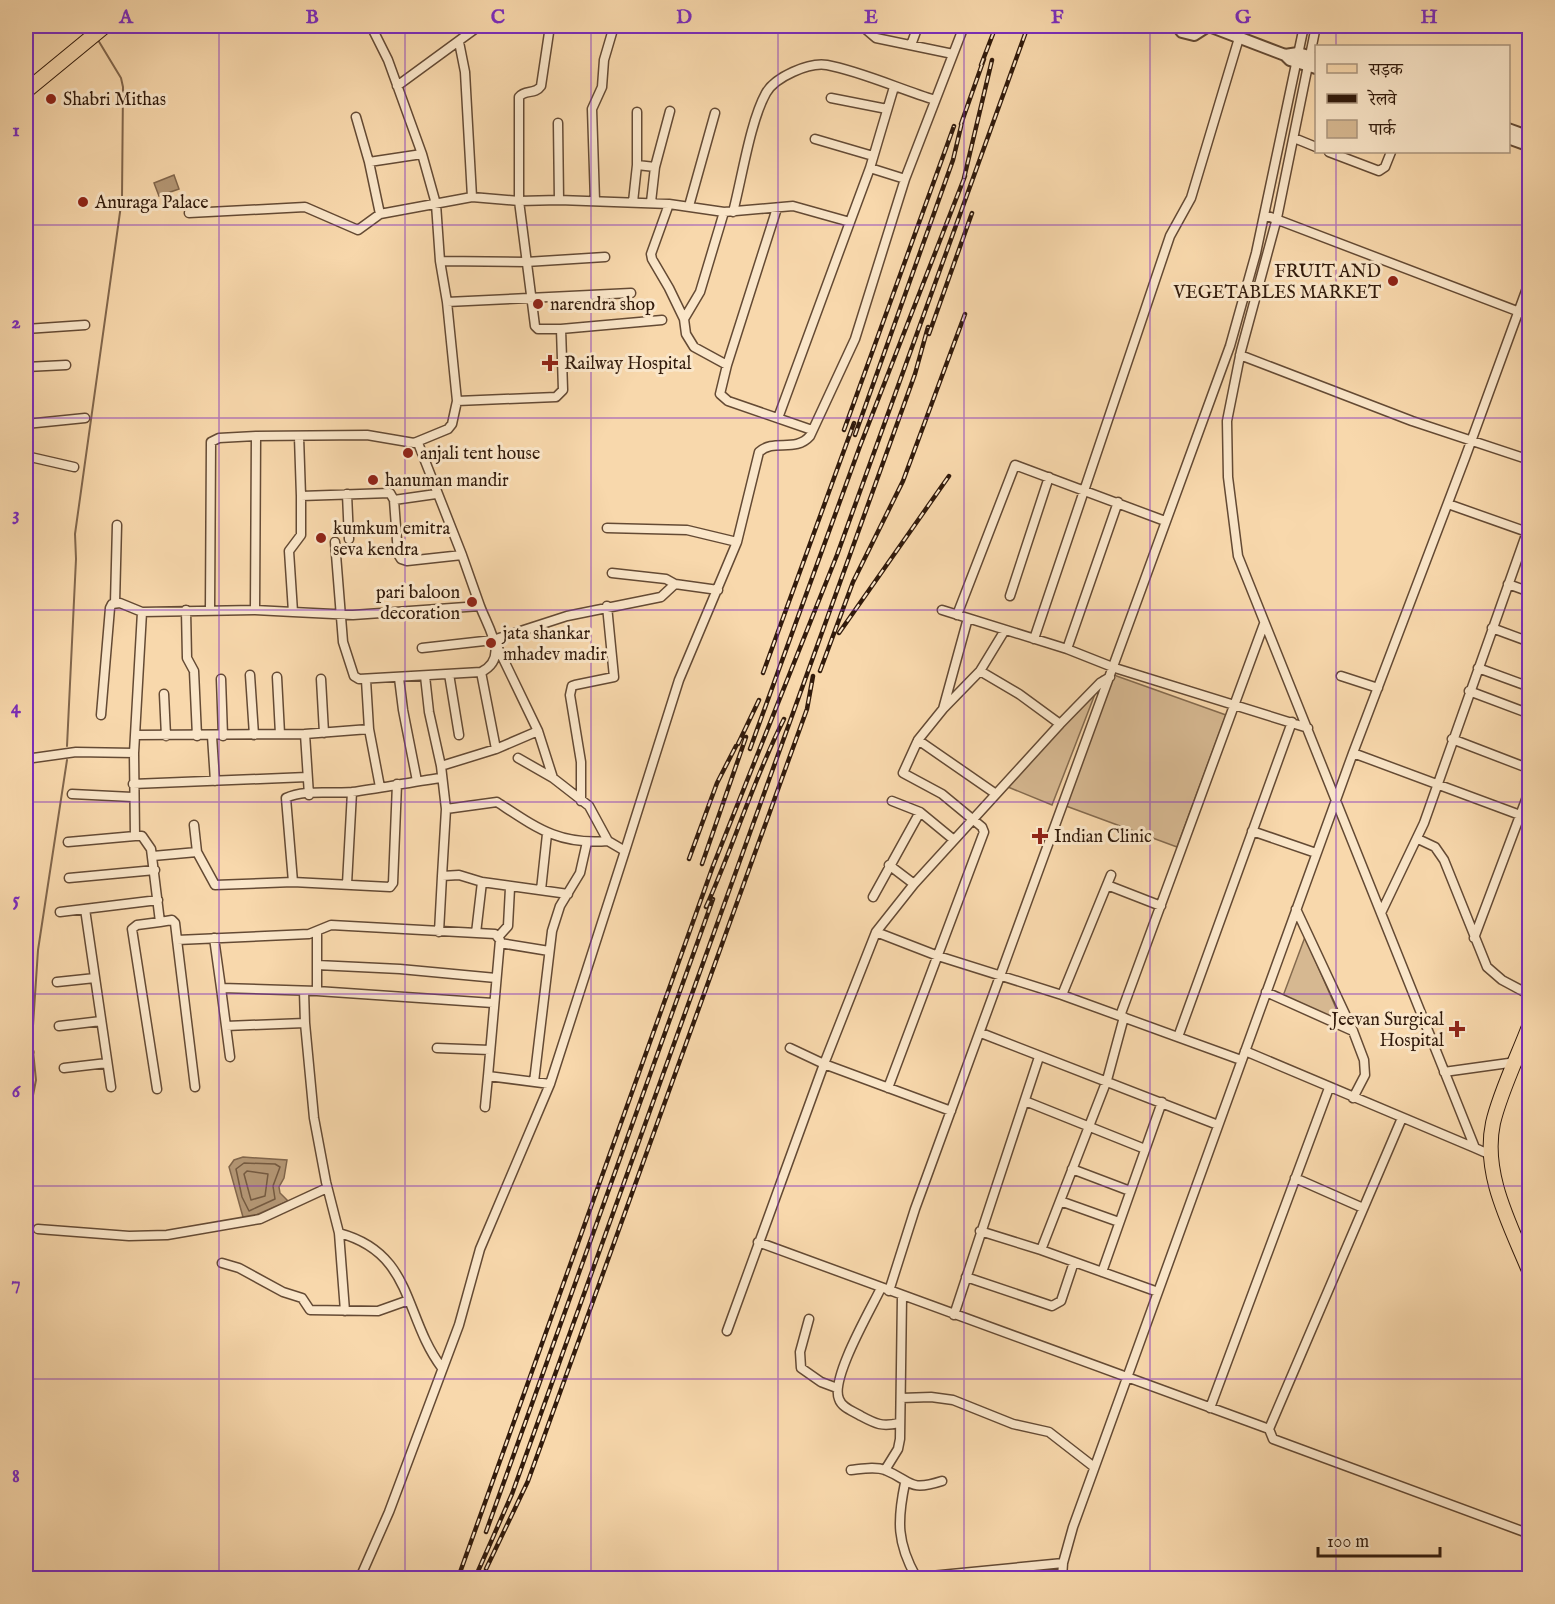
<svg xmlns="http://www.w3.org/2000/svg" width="1555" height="1604" viewBox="0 0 1555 1604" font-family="'IM FELL English','Noto Serif Devanagari',serif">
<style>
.green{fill:#d6b891;stroke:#846a4e;stroke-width:1.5}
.water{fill:#b59876;stroke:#81664c;stroke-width:1.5}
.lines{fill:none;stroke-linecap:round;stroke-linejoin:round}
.shore{stroke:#745a41;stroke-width:1.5}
.stream{stroke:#81664c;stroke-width:2}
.minor-casing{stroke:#644a34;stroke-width:11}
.tertiary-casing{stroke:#644a34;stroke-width:14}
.primary-casing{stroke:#321b0c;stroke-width:16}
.trunk-casing{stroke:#321b0c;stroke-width:16}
.minor{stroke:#fae6c9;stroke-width:8}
.tertiary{stroke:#fae6c9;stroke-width:10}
.primary{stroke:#f8d8ac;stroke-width:14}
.trunk{stroke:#f8d8ac;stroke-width:14}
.rail-casing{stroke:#321b0c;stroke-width:4.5}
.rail{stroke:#fae6c9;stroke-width:2;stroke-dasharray:7;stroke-linecap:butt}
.grid{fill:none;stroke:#7b2cbf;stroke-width:1.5;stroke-opacity:0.55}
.poi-dot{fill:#8f2418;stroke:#fae6c9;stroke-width:2}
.labels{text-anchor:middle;stroke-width:6;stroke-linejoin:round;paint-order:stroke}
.poi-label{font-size:18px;fill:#321b0c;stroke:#fae6c9;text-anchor:start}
.neatline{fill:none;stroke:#7b2cbf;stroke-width:2}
.grid-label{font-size:20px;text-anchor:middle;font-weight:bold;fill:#7b2cbf}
</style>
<rect width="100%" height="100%" fill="#f8d8ac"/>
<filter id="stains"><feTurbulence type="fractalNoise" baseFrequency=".00333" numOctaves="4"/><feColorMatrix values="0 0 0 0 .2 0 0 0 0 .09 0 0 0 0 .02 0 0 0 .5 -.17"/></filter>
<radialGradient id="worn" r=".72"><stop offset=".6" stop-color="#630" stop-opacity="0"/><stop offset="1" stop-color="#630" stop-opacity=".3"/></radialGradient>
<path class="green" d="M1111,674L1226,715L1177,847L1066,806Z
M1102,676L1052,805L1003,785Z
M1305,937L1343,1024L1283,996Z"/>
<path class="water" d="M174,175L179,189L159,196L154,183Z
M243,1157L287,1160L284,1178L279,1187L280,1193L288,1201L249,1218L243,1217L229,1167L234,1160Z"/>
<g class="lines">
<path class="shore" d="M244,1163L275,1164L280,1167L273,1186L275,1199L249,1211L242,1197L236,1169Z
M247,1171L268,1174L265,1196L251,1200L244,1174Z"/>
<path class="stream" d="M84,26L90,31
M67,746L76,559L75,534L122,198L123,87L121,78L98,40
M26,1131L36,1080L32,1041L38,950L67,760"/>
<g class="minor-casing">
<path id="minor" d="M550,26L541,86C535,95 525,89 519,97V201L535,326L538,329H561
M862,26L876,38L953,54
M1316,26L1277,218L1241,351L1227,421L1228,477L1238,556L1475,1148L1491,1155
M459,42L465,72L472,197L519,201L559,200L669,204
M911,45L918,26
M397,86L479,26
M831,98L887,109
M356,117L369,162L380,214L472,197
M558,123L559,200
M1294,138L1316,147
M815,139L873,156
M1329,152L1379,171L1385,167L1391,152
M369,162L422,154
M637,165L655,167
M870,168L894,87
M595,201L592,109L602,87L604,60L614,26
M633,202L637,165V112
M651,202L655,167L670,111
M689,206L715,113
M733,212C742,178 750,122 766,93C775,77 809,62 827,65C860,71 902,90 935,100
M189,213L305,207L358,230L380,214
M1265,215L1530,316
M440,261L526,262L605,257
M447,302L631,293
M684,319L700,292L724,212
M26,329L85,325
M1240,355L1412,421L1530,460
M727,365L777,208
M26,367L66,365
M457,401L556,397L563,390L561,329L662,320
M778,418L850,222
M26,424L85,418
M812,430L728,401L720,394L727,365L694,347L686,334L684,319L669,288L652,259L651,254L669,204L724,212L793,206L850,222L870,168L905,179
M299,437L301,496
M26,456L74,467
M347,494L349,539
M394,500L436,494
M1448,504L1530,533
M607,528L687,530L737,542
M335,542L343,642L354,676L359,679L481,672C510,658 488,628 480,606
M612,573L666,579L675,584
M1508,584L1530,592
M1010,596L1049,477
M115,603L117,525
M186,610L187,658L194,671L197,736
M210,610L211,442L219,438L256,436
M255,610L293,612L289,551L301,535V496L390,493L394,500L398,554L401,559L407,561L462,555L418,443
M942,610L1067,649L1115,668L1308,728
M293,612L353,615L480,606L462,555
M957,615L1015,465L1165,521
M1492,628L1530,642
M1034,639L1170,236L1191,198L1239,38
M497,646L538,731L553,778L589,806L608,841L625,851L679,680L737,542L759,452C774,438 795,453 810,436L855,339L905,179L964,26
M422,648L493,640L567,616L661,597L675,584L718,590
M1067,649L1118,502
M1478,668L1530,687
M980,671L1019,694L1060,724
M481,672L496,749
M449,674L459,735
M250,675L254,735
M425,676L429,712L441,766L496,749L538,731
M1341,676L1378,688
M277,677L280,734
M399,678L403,710L417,781
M221,679L223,736
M321,679L324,733
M366,680L369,729
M1469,691L1530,714
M164,694L166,736
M943,709L980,671L1005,630
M101,715L110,608L112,604L120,603L142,612
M305,734L369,729L380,787
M135,735L305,734L309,795
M212,736L215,781
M1452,739L1530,769
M918,740L996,794
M134,753L135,836H142L151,849L160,922L172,920L175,923L177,940L309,934L331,925L495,934L500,940L488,1076L550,1084
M1353,753L1520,815
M518,758L553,778
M26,759L76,752L134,753L142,612L255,610L256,436L367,435L414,443L448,429L452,424L457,401L447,302L440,261L436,204L422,154L388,60L371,26
M441,766L446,809L497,802C537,828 558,845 608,841
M133,784L307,777
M397,784L393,883L390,887L293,882L286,798C304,789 332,794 352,792C381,788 411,782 441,778
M72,794L132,797
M581,801V762L570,695L572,686L575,685L614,677L607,606
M892,801L920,812L954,840
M446,809L442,876L459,875L482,882L476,933
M194,825L197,852L215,885L293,882
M1252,831L1316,853
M1418,839L1435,847L1444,860L1487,967L1502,980L1530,995
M68,842L135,836
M153,856L197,852
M889,865L914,884
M69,878L155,870
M482,882L568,894
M347,884L352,792
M1107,885L1161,906
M541,890L547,834
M873,897L920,812
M85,909L111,1087
M1296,909L1353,1031L1364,1060L1365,1075L1353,1098
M60,912L158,900
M1381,913L1424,823L1527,532
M317,932V991L493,1003
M439,932L442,876
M876,932L938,956L1062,995L1241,1060
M499,936L508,926L510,888
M214,938L221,988L317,991
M1474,938L1530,789
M177,940L195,1087
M500,943L549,951
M317,965L400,969L496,978
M57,982L95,978
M221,988L230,1057
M304,991L305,1023L314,1118L326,1182L339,1233L345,1311
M1266,992L1353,1031
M1062,995L1111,875
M1120,1016L1264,624
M59,1026L101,1021
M226,1026L305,1023
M981,1033L1218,1125
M1178,1037L1292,722
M437,1048L490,1050
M790,1048L824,1064L951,1111
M1245,1051L1475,1148
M26,1053L29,1052
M64,1068L107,1063
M1444,1072L1516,1062
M534,1082L552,931L560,906L580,873L587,842
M888,1088L984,832L982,827L942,794L903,773L918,740L943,709L968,618
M157,1089L132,929L137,925L160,922
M1025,1101L1145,1149
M485,1107L488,1076
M1402,1118L1269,1429L1273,1439L1530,1534
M1072,1169L1130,1191
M1295,1178L1363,1208
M1060,1201L1119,1222
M38,1229L129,1236L167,1235L260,1219L327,1188
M980,1231L1041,1250L1158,1292
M339,1233C414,1253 403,1316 442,1368
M758,1242L1269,1429
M1041,1250L1107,1080L1124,1017
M222,1263L239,1268L283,1292L302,1298L310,1310L378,1311L409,1300
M1102,1272L1162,1102
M966,1277L1052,1306L1061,1301L1074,1262
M881,1288C871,1309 830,1379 839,1399C842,1408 853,1411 861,1416C876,1424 882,1427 899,1423
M889,1291L915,1209L1230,346L1256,253L1304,26
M954,1315L1039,1057
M809,1319L800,1352L801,1368L821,1382L837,1388
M727,1331L824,1064L876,932L914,884L1060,724L1100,683L1110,677
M901,1398L931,1397L953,1400L1013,1424L1049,1432L1094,1467
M1210,1408L1329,1088
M851,1470C861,1469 875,1466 885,1470C912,1481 908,1492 942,1481
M885,1470L898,1449L900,1439L902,1296
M905,1483C897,1521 897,1543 916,1577
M360,1578L389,1512L459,1325L480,1249L550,1084L625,851
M910,1578L1063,1563
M1062,1578L1063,1563L1073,1527L1353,753L1465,458L1530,280"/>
</g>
<g class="tertiary-casing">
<path id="tertiary" d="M1177,26L1182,32L1194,35L1208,26
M1209,26L1285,55L1290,60L1316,68
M1285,55L1298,53L1316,58
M1508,129L1530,137
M1508,138L1530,146"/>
</g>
<g class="primary-casing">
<path id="primary" d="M26,91L105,26"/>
</g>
<g class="trunk-casing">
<path id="trunk" d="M1530,1024C1519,1054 1500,1092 1493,1123C1482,1175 1511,1226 1530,1273"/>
</g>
<use href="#minor" class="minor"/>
<use href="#tertiary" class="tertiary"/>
<use href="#primary" class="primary"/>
<use href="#trunk" class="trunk"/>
<g class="rail-casing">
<path id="rail" d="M981,65L996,26
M961,124L984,59
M964,178L992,60
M929,334L972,213
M844,430L954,126
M855,435L953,160L963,118
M839,633L949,476
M820,671L853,582L903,481L965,314
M763,673L854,423
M738,744L759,700
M750,749L860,446L965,176
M689,859L717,783L736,746
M702,864L746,737
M706,907C734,845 753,780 784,719
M486,1532L713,899
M486,1569L528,1481L807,709L813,676
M458,1578L713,866L837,555L1028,26
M475,1578L512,1494L915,374L928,327"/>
</g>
<use href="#rail" class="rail"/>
</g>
<path class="grid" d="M219,26V1578M405,26V1578M591,26V1578M778,26V1578M964,26V1578M1150,26V1578M1336,26V46M1336,152V1578M26,225H1530M26,418H1530M26,610H1530M26,802H1530M26,994H1530M26,1186H1530M26,1379H1530"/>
<g class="poi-dot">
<circle cx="51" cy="99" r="6"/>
<circle cx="83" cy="202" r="6"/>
<circle cx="1393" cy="281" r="6"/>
<circle cx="538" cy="304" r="6"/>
<path d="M547 354h6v6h6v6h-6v6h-6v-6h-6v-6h6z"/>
<circle cx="408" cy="453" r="6"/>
<circle cx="373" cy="480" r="6"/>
<circle cx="321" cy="538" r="6"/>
<circle cx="472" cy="602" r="6"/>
<circle cx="491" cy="643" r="6"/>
<path d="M1037 827h6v6h6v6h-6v6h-6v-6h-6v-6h6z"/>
<path d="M1454 1020h6v6h6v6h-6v6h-6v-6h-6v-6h6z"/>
</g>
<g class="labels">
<g class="poi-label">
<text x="63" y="105">Shabri Mithas</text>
<text x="95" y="208">Anuraga Palace</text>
<text x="1381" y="277" text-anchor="end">FRUIT AND<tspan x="1381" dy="21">VEGETABLES MARKET</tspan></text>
<text x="550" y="310">narendra shop</text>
<text x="564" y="369">Railway Hospital</text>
<text x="420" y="459">anjali tent house</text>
<text x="385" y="486">hanuman mandir</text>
<text x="333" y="534">kumkum emitra<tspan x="333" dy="21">seva kendra</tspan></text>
<text x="460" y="598" text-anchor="end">pari baloon<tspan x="460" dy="21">decoration</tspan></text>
<text x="503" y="639">jata shankar<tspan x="503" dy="21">mhadev madir</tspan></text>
<text x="1054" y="842">Indian Clinic</text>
<text x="1444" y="1025" text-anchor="end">Jeevan Surgical<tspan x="1444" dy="21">Hospital</tspan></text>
</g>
</g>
<rect width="1555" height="1604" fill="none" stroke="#f8d8ac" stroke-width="66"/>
<rect x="1315" y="45" width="195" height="108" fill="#fae6c9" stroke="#aa957d" stroke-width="1.5"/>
<rect x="1327" y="64" width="30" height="9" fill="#f8d8ac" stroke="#aa957d" stroke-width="1.5"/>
<text x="1369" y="75" font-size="18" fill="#321b0c">सड़क</text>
<rect x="1327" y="94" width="30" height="9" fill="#321b0c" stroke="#aa957d" stroke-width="1.5"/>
<text x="1369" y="105" font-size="18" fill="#321b0c">रेलवे</text>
<rect x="1327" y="120" width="30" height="18" fill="#d6b891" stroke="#aa957d" stroke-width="1.5"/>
<text x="1369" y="135" font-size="18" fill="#321b0c">पार्क</text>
<path d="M1318 1547v9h122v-9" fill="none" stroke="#321b0c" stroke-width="3"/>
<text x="1327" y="1547" font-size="18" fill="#321b0c" stroke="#fae6c9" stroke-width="4.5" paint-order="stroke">100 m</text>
<rect x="33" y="33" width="1489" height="1538" class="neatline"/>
<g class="grid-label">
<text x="126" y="23">A</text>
<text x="312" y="23">B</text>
<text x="498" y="23">C</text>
<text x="684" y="23">D</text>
<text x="871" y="23">E</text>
<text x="1057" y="23">F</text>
<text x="1243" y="23">G</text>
<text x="1429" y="23">H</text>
<text x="16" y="136">1</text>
<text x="16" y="328">2</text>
<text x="16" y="520">3</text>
<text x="16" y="713">4</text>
<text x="16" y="905">5</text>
<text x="16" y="1097">6</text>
<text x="16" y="1289">7</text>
<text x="16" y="1482">8</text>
</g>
<rect width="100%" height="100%" filter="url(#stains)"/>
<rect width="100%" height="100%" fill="url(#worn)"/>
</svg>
